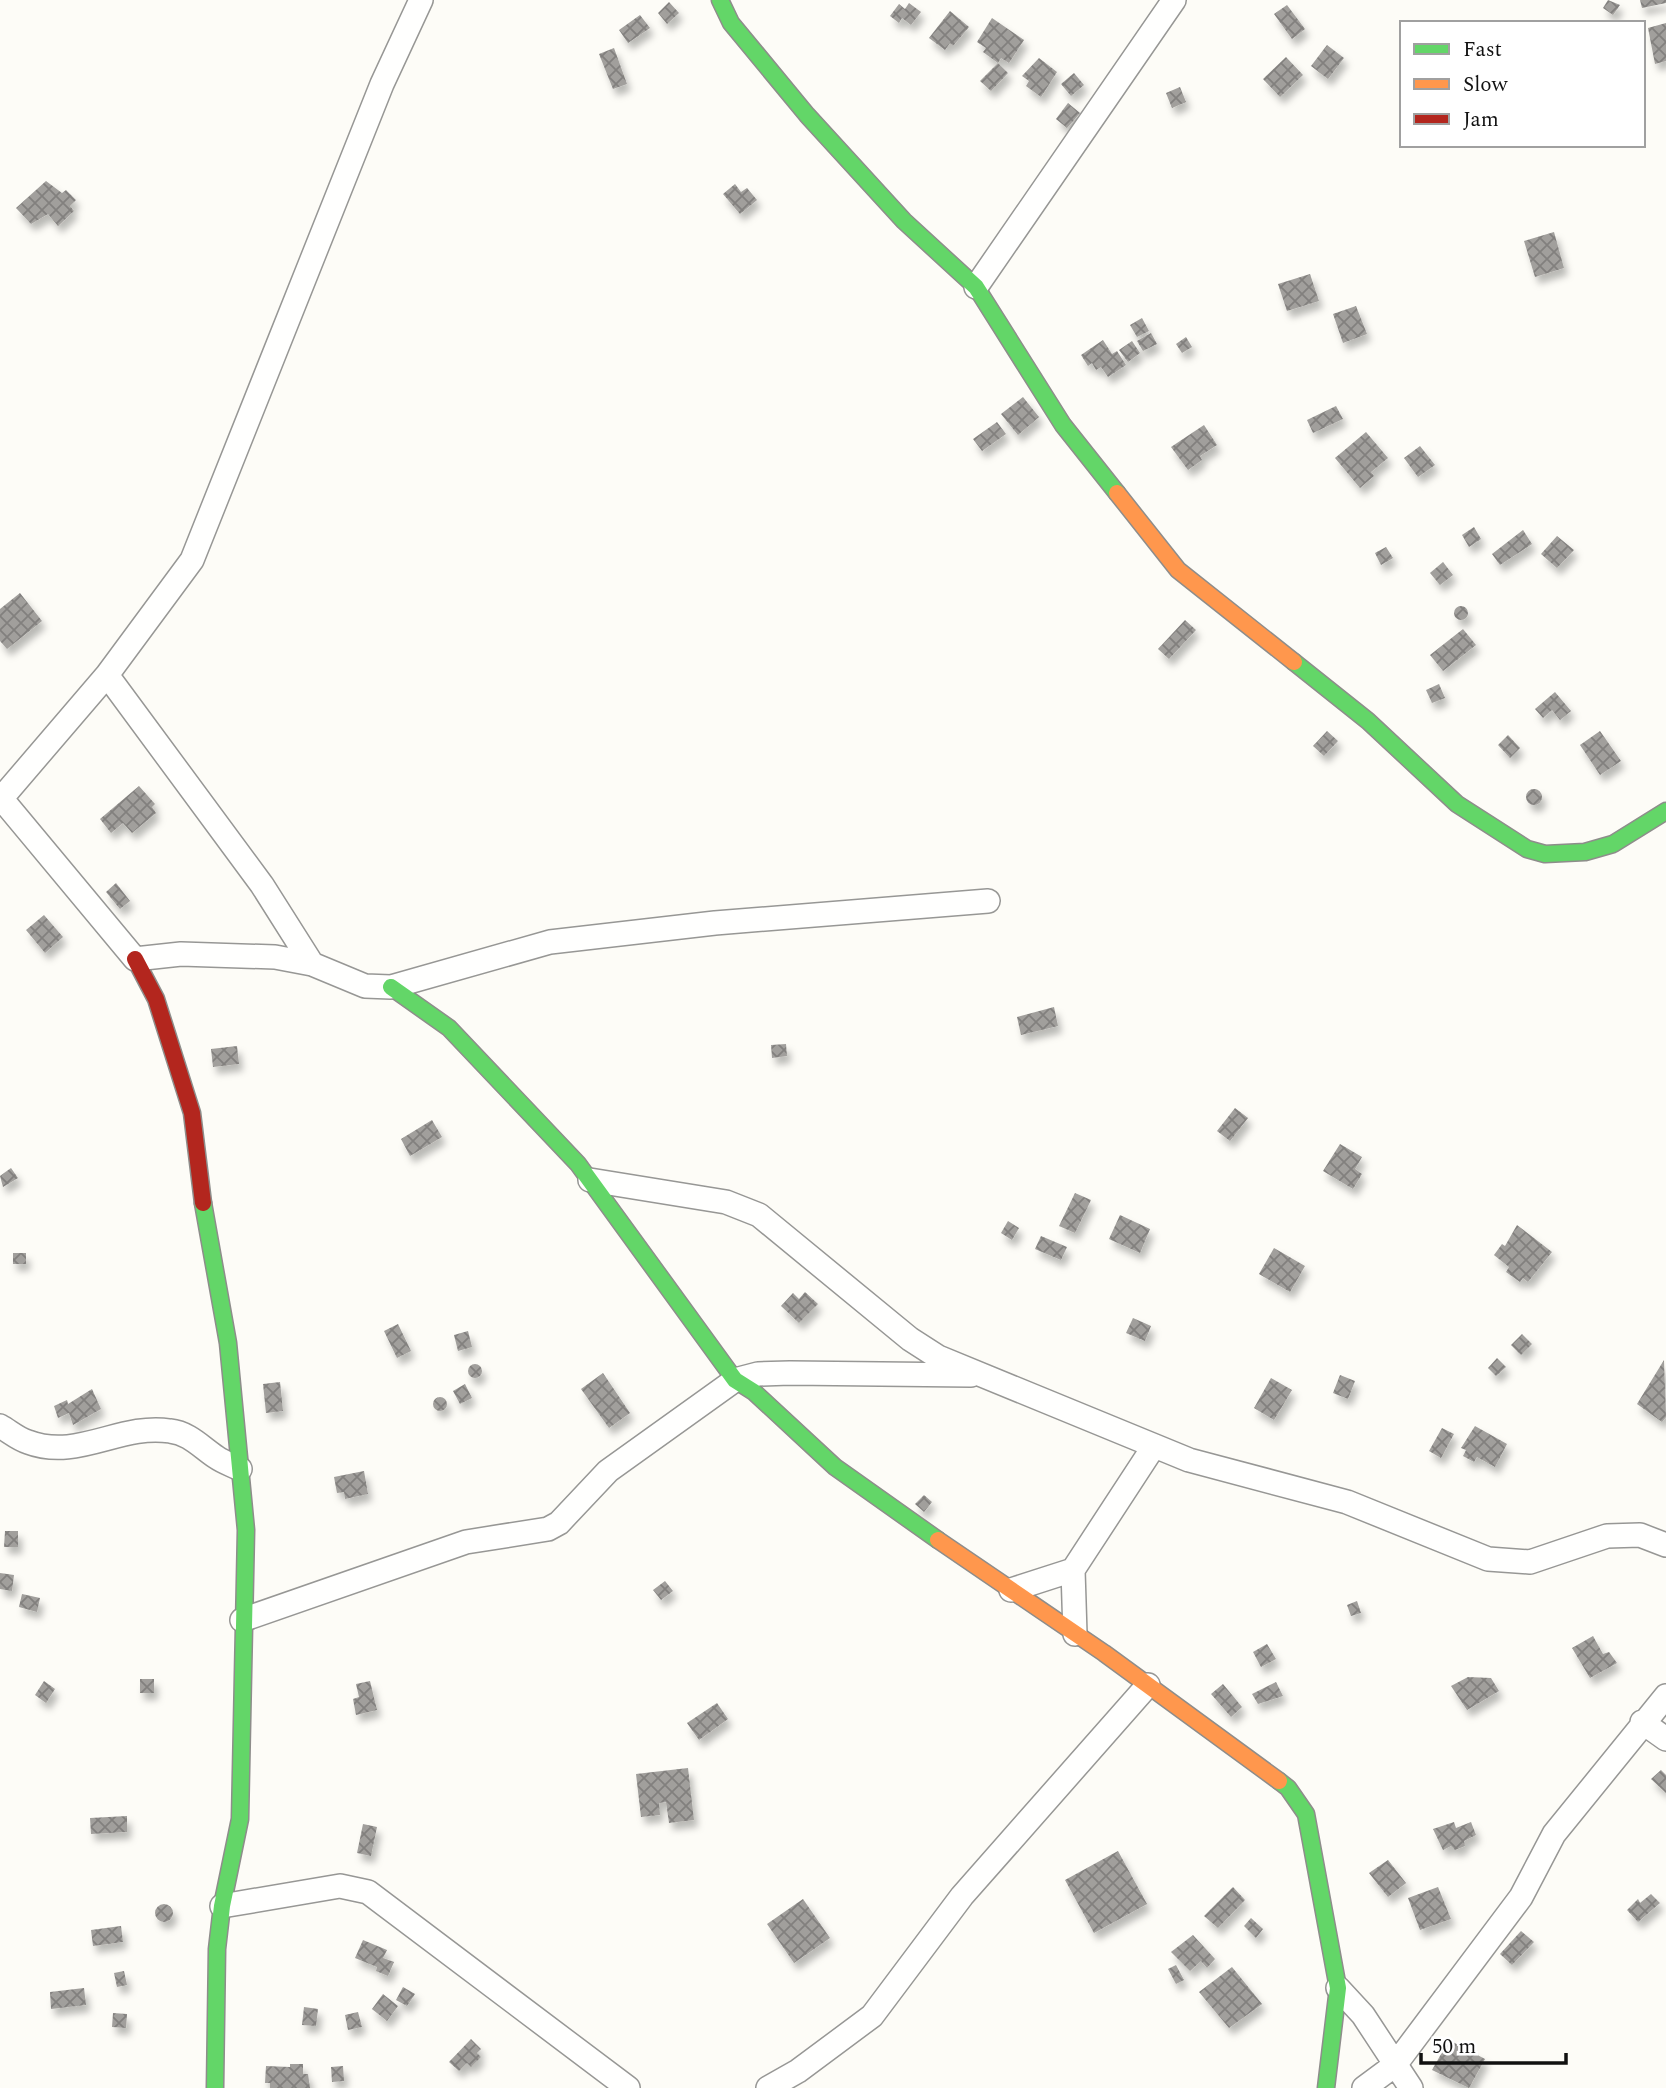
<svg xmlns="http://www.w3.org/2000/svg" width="1666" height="2088" viewBox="0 0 1666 2088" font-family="Spectral,serif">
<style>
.building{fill:url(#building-cross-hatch);filter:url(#shadow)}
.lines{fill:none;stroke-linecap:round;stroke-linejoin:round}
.street-casing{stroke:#979795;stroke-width:26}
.fast-casing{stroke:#8e8d8b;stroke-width:19}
.slow-casing{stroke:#8e8d8b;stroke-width:19}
.jam-casing{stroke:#8e8d8b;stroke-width:19}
.street{stroke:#fffffe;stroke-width:23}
.fast{stroke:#63d668;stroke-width:16}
.slow{stroke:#ff974d;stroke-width:16}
.jam{stroke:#b3261e;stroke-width:16}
</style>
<defs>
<pattern id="building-cross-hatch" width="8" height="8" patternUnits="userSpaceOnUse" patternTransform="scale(1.75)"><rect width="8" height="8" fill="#a19f9c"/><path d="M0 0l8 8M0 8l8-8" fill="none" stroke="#82807e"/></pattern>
<filter id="shadow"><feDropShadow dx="4" dy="7" stdDeviation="3.5" flood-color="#0004"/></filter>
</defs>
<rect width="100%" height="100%" fill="#fdfcf7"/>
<path class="building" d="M1608,0L1620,5L1613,15L1603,8Z
M1640,0H1666V3L1642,8Z
M669,2L679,13L667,24L658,13Z
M909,3L921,12L911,25L902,18L899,23L890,16L899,4L905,9Z
M1287,5L1305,29L1292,39L1274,14Z
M950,11L969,27L953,46L950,43L945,50L929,38Z
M640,15L650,28L628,43L619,30Z
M992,18L1024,40L1009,63L1001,58L998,63L983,52L986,48L977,42Z
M1666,23V61L1655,64L1648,28Z
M1327,45L1344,58L1328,79L1311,66Z
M614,48L627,84L613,89L599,54Z
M1286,57L1303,75L1280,97L1263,79Z
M1039,58L1057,72L1041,97L1026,86L1029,81L1022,76Z
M998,63L1008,73L991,91L980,81Z
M1074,73L1084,85L1071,96L1061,84Z
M1180,87L1186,102L1172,108L1166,93Z
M1068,103L1080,113L1067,128L1056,119Z
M46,181L62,193L66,190L76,200L70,206L74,211L58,226L48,214L31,224L16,208Z
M735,184L741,192L747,188L757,200L740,214L723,194Z
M1554,232L1564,268L1535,277L1524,241Z
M1310,274L1319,301L1287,311L1278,284Z
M1356,306L1367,334L1343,343L1333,314Z
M1142,318L1149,331L1137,337L1130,325Z
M1151,333L1157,344L1143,351L1137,341Z
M1186,337L1192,347L1182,353L1176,344Z
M1103,340L1112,354L1117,351L1126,365L1108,377L1101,367L1096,370L1092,363L1088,366L1081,355Z
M1132,341L1140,353L1128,362L1119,350Z
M1023,397L1039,417L1018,435L1001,414Z
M1336,406L1343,419L1313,433L1307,420Z
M997,422L1006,434L982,451L973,439Z
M1204,425L1217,445L1200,456L1202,460L1188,470L1171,447Z
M1366,432L1388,458L1371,472L1374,476L1360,488L1335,458Z
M1420,446L1435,465L1418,477L1404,458Z
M1474,527L1481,539L1469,547L1462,535Z
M1523,530L1532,544L1500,565L1492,554Z
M1557,536L1574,550L1557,568L1541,554Z
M1386,547L1393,558L1381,565L1375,553Z
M1443,562L1453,575L1440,585L1430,573Z
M20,593L42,621L7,649L0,641V609Z
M1454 613a7 7 0 1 1 14 0a7 7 0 1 1-14 0Z
M1185,620L1196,630L1169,659L1158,649Z
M1463,629L1476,645L1443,671L1430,655Z
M1439,684L1445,698L1432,703L1426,690Z
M1555,692L1571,711L1560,720L1552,710L1543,718L1535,709Z
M1327,731L1338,741L1324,756L1313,746Z
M1600,731L1621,761L1600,775L1580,745Z
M1508,735L1520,748L1510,758L1498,745Z
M139,786L155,804L152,807L156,813L132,833L123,823L111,833L100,819Z
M1526 797a8 8 0 1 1 16 0a8 8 0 1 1-16 0Z
M116,883L130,901L120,909L106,892Z
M44,915L63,937L45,953L26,930Z
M1054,1007L1058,1026L1021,1035L1017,1017Z
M786,1044L787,1056L772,1058L771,1045Z
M237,1046L239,1064L213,1067L211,1049Z
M1235,1108L1248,1118L1230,1141L1217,1131Z
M432,1120L442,1137L410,1156L401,1139Z
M1340,1144L1362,1157L1355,1169L1362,1174L1353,1189L1323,1171Z
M11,1168L18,1178L3,1187L0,1176Z
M1075,1193L1091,1200L1075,1233L1059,1226Z
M1120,1215L1150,1229L1140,1253L1109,1239Z
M1008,1221L1019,1228L1012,1240L1001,1233Z
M1517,1225L1552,1252L1528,1282L1523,1278L1520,1282L1506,1272L1509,1267L1494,1255L1502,1244L1505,1246Z
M1041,1236L1067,1247L1061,1260L1035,1249Z
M1274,1248L1305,1266L1290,1292L1259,1274Z
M13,1253H26V1264H13Z
M805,1292L818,1304L799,1323L781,1306L793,1293L799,1299Z
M1133,1318L1151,1326L1145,1341L1126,1333Z
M398,1324L411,1351L397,1358L384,1331Z
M468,1331L472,1347L458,1351L454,1335Z
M1522,1334L1532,1344L1521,1355L1511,1345Z
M1497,1358L1506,1367L1496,1376L1488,1368Z
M1664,1360L1666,1417L1662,1422L1637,1404Z
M468 1371a7 7 0 1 1 14 0a7 7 0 1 1-14 0Z
M603,1373L630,1413L609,1428L581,1389Z
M1340,1375L1355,1381L1348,1399L1333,1393Z
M1271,1378L1292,1390L1274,1420L1254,1408Z
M280,1382L283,1411L266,1413L263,1384Z
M465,1384L472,1398L460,1404L453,1391Z
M92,1389L101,1409L73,1425L69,1413L58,1418L54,1406L67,1400L68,1404Z
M433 1404a7 7 0 1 1 14 0a7 7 0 1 1-14 0Z
M1475,1426L1507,1444L1495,1467L1477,1457L1474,1462L1463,1456L1466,1450L1461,1448Z
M1442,1428L1454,1434L1441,1458L1429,1451Z
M364,1471L368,1494L345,1499L344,1492L337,1493L334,1477Z
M924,1495L932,1502L924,1512L915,1504Z
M5,1531H18V1547H4Z
M0,1573L14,1575L12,1591L0,1589Z
M665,1581L673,1591L661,1600L653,1590Z
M22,1594L40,1598L37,1612L19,1607Z
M1357,1601L1361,1613L1351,1616L1347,1605Z
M1593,1636L1603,1654L1609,1652L1617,1663L1590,1678L1572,1648Z
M1267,1644L1276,1659L1261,1667L1253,1652Z
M1468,1677L1491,1678L1499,1691L1467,1710L1451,1686Z
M140,1679H154V1693H140Z
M44,1681L55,1689L46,1703L35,1695Z
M370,1681L377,1710L356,1715L353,1699L359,1697L356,1684Z
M1276,1682L1283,1696L1258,1704L1252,1694Z
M1223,1684L1242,1707L1231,1717L1211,1694Z
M717,1703L728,1719L699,1740L687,1723Z
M688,1768L694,1820L669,1823L666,1802L659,1803L660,1815L641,1817L636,1774Z
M1661,1770L1666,1775V1793L1651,1779Z
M127,1816V1832L91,1834L90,1818Z
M1454,1822L1456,1828L1471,1822L1476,1835L1464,1841L1465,1846L1455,1850L1451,1846L1443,1850L1433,1829Z
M363,1824L377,1827L371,1856L357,1853Z
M1118,1851L1147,1904L1094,1933L1065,1880Z
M1388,1860L1406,1883L1388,1897L1369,1873Z
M1233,1887L1245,1900L1218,1928L1204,1916Z
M1438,1887L1451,1919L1420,1930L1408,1898Z
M1651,1894L1660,1903L1638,1922L1627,1910L1638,1899L1640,1903Z
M803,1899L830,1938L794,1963L767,1924Z
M155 1913a9 9 0 1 1 18 0a9 9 0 1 1-18 0Z
M1251,1918L1263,1929L1256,1938L1244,1926Z
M121,1926L123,1942L93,1946L91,1930Z
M1521,1931L1534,1942L1512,1965L1500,1954Z
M1193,1935L1215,1959L1207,1968L1201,1961L1190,1971L1171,1952Z
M363,1940L387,1950L383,1958L394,1962L388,1976L376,1971L377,1967L355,1958Z
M1176,1965L1184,1980L1176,1984L1168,1969Z
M1232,1967L1262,2004L1229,2028L1199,1992Z
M124,1971L127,1985L117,1987L114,1973Z
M403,1987L415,1994L407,2006L396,2000Z
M84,1988L86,2005L51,2009L50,1992Z
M383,1994L398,2006L387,2021L372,2009Z
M304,2007L318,2009L316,2026L302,2025Z
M358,2012L362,2027L348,2030L345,2015Z
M113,2013L127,2014L126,2028L112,2027Z
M471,2039L481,2049L477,2053L481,2057L471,2067L467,2063L459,2071L449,2062Z
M1449,2040L1485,2059L1469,2088L1432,2070Z
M290,2064H303V2074H308L310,2088H270V2083H265L266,2066L290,2067Z
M343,2066L344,2081L332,2082L331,2067Z"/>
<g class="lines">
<g class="street-casing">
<path id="street" d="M976,287L1174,0
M107,675L262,885L312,964
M1,798L135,959L181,954L275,957L312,964L365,986L391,987L550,942L715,923L988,901
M0,800L107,675L192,560L382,84L421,0
M590,1180L726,1202L759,1215L910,1339L938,1357L1189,1460L1347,1502L1488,1559L1530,1562L1607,1536L1640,1535L1666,1545
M0,1426C9,1431 18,1439 28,1442C78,1461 120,1423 170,1431C189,1433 201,1447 216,1457C223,1462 232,1465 240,1469
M1011,1590L1073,1570
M242,1620L466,1542L548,1529L559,1523L608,1471L735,1380L758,1374L790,1373L971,1375
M1075,1634L1073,1570L1154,1446
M1642,1722L1666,1739
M222,1906L340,1886L368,1892L628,2088
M1338,1988L1363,2015L1411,2088
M768,2088L798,2071L872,2016L962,1896L1148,1685
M1364,2088L1395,2065L1521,1897L1554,1834L1666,1696"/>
</g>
<g class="fast-casing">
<path id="fast" d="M720,0L731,23L807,115L904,221L976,287L1063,425L1117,493
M1294,662L1368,721L1457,804L1527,849L1545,854L1585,852L1613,844L1666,811
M391,987L449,1028L578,1164L735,1380L754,1392L835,1467L938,1540
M203,1203L228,1343L246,1530L240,1819L222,1906L217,1949L215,2088
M1279,1781L1288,1788L1306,1814L1338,1988L1326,2088"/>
</g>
<g class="slow-casing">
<path id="slow" d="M1117,493L1178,570L1294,662
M938,1540L1104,1653L1279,1781"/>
</g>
<g class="jam-casing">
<path id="jam" d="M135,959L156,999L192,1113L203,1203"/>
</g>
<use href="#street" class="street"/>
<use href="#fast" class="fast"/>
<use href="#slow" class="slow"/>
<use href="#jam" class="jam"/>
</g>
<rect x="1400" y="21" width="245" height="126" fill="#ffffff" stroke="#a0a0a0" stroke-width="2"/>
<rect x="1414" y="44" width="35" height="10" fill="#63d668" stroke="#a0a0a0" stroke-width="2"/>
<text x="1463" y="56" font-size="21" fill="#111111">Fast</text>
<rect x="1414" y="79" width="35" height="10" fill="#ff974d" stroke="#a0a0a0" stroke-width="2"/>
<text x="1463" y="91" font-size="21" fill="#111111">Slow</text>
<rect x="1414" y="114" width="35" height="10" fill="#b3261e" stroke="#a0a0a0" stroke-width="2"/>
<text x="1463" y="126" font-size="21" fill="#111111">Jam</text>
<path d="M1421 2053v10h145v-10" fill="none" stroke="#111111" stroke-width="3.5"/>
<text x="1432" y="2053" font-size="21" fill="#111111" stroke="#ffffff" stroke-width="5" paint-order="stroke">50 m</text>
</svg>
